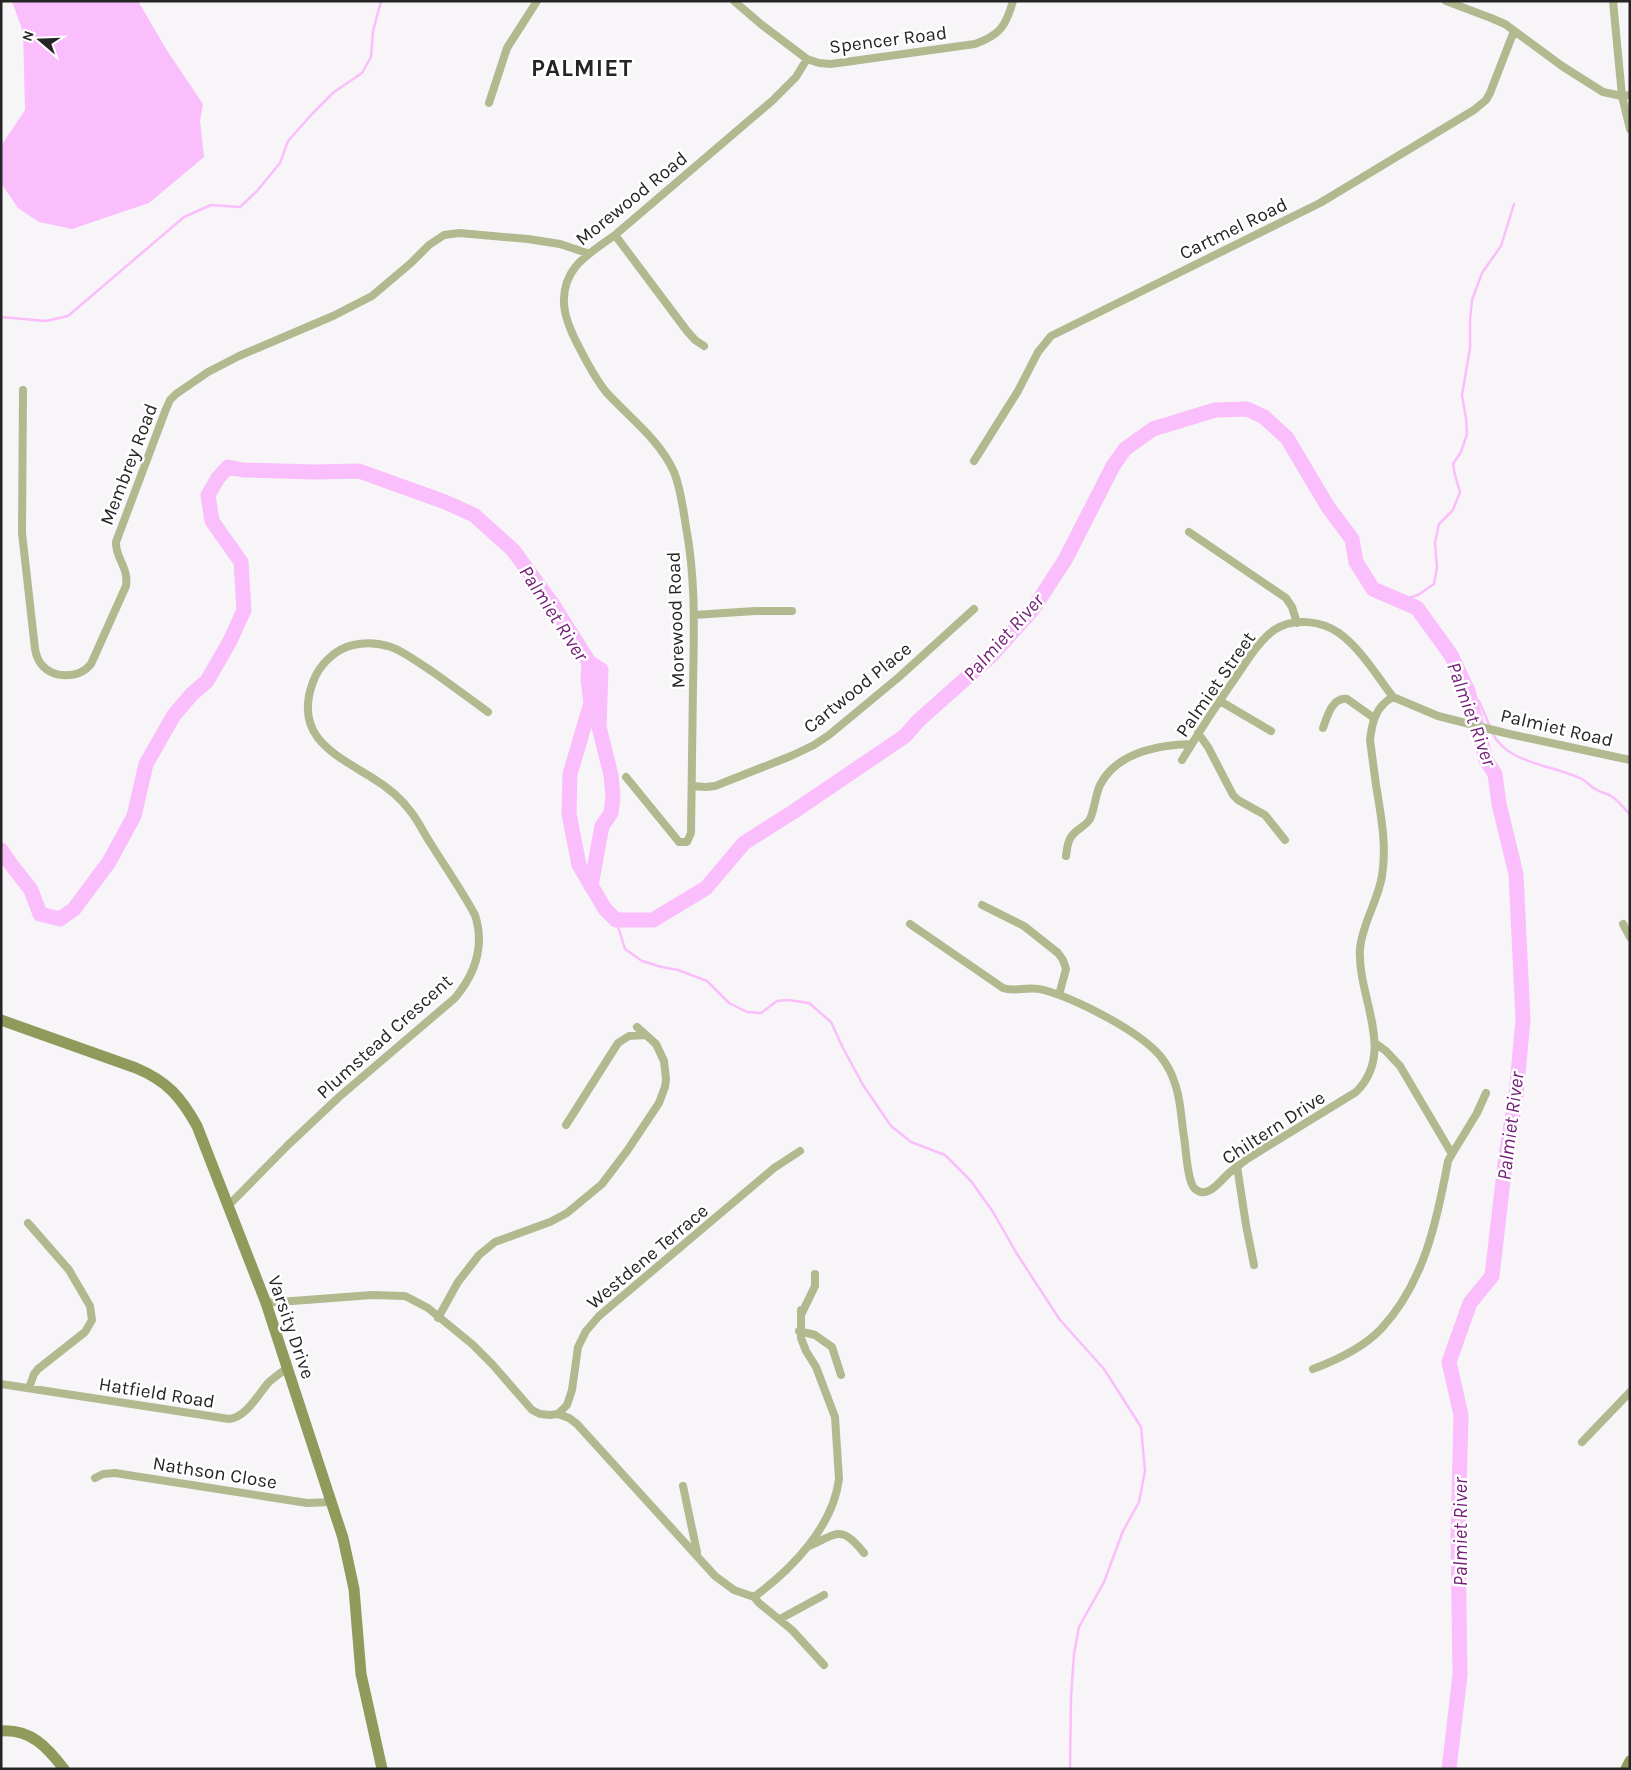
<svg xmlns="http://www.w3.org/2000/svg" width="1631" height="1770" viewBox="0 0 1631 1770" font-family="Karla,sans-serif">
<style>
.water{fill:#f9befb}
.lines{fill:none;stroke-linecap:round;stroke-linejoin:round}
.stream{stroke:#f9befb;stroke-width:2.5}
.river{stroke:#f9befb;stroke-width:15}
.street{stroke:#b1b98f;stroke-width:8}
.secondary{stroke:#909b5b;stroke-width:11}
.labels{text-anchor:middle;stroke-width:5;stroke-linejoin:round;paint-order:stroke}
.street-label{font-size:19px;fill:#262526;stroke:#fff}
.water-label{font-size:20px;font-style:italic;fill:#721d77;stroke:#fff}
.district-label{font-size:24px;font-weight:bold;letter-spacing:1px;fill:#262526;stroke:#fff}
</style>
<rect width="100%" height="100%" fill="#f8f5f8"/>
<path class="water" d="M12,1H138L166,49L203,104L200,121L204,157L149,203L72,229L39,222L18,208L1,183V146L25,110L23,32Z"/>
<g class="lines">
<path class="stream" d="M1,317L46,321L68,316L184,217L211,205L240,207L257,191L280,163L288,141L312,114L334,92L362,73L371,57L373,31L381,1
M1400,601L1418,595L1434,584L1437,568L1435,542L1439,524L1453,510L1460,492L1455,475L1453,464L1461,452L1467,434L1466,418L1462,395L1470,348V320L1472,300L1482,273L1501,246L1514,204
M1468,694L1479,701L1490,727
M1492,732C1506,764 1554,765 1582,779C1587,782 1591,787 1597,790C1601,793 1607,793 1611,796C1618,800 1625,809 1630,815
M616,920L625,949L642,961L662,967L678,970L707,981L729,1003L747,1012L761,1013L777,1001L788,1000L809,1003L831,1022L843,1048L863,1085L891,1126L911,1142L945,1155L971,1181L993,1212L1017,1254L1060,1320L1104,1369L1141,1427L1145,1471L1139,1502L1123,1531L1104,1582L1079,1627L1074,1654L1071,1697L1070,1769"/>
<path class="river" d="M589,662L601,670L599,727L611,775L613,797L611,813L602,826L591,886
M1,850L10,863L31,890L40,914L60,919L74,909L109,862L134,816L146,764L174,715L192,694L207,681L230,641L244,610L241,562L212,521L208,495L218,478L228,467L243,470L315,472L359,471L445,502L474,515L513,550L553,605L589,662L588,680L591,703L570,774L569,814L579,865L605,909L616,920H653L706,888L744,843L793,812L905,736L918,721L992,655L1033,609L1065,560L1113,466L1125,449L1153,429L1215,410L1247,409L1264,417L1287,438L1328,507L1352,539L1356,562L1373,589L1417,608L1451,655L1468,691L1486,760L1495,774L1499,804L1516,874L1523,1019L1516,1096L1506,1155L1492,1276L1470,1303L1449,1362L1461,1415L1458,1537L1460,1675L1449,1769"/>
<path class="street" d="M734,1L762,25L807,59L819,63L831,64L975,44C1000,35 1006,26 1013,1
M1446,1L1491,18L1505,24L1562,66L1603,92L1622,96L1630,95
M1613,1L1622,96L1630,129
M489,103L507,48L537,1
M615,235L687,331L695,340L704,346
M23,390L22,533L35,649C36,654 37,659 41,664C53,679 79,679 91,664L126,586C129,567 115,558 116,542L166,409L170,400L176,394L208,372L239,356L333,316L372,296L411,263L429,245L444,235L459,233L528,239L560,244L587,253
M974,461L1018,391L1038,352L1051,336L1320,203L1474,110L1486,100L1490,93L1514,31
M1189,532L1286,598L1292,607L1297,623
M694,615L755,611H792
M1393,697L1438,716L1505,733L1630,760
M1220,701L1271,731
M1323,728C1327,717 1332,697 1347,699L1374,718
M1198,733L1208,747L1233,795L1238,800L1265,815L1285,840
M1182,760C1199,732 1217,704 1236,677C1247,661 1258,642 1274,630C1293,617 1322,621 1339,633C1361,649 1377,676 1393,697
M626,777L675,837L679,842H687L691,833C692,784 692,734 693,685C694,632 696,580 686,527C683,509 681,489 674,472C660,440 629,417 606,392C595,378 587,363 579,347C572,334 565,319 564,304C562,267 589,254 615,235L772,101L796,77L807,59
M692,786L706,787L715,786L791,756L814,745L829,735L899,677L974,609
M1066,856C1067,850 1067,843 1071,837C1076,829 1085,827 1090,819C1095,808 1095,796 1100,785C1117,752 1158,745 1191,744
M982,905L1024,926L1058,953L1063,960L1066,969L1059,995
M910,924L1003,988C1016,993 1027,985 1044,990C1076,999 1145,1033 1164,1061C1168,1067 1172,1074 1174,1081C1181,1098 1181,1119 1184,1137C1186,1148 1187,1182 1195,1189C1208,1200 1221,1180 1229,1173C1235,1168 1241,1164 1247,1159L1356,1092C1397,1052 1357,997 1360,949C1362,924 1378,901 1382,876C1387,845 1381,816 1376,785C1374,770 1372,755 1370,740C1372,722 1376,706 1393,697
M1623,924L1630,937
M566,1125L618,1043L629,1036L646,1035
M1452,1154L1477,1113L1486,1093
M1237,1166L1246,1225L1254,1265
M228,1206L288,1145L339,1097L455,998C475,974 485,946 475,915C462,891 446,868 431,844C424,834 419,822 411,812C401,798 386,786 371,777C334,754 293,736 313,682C319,665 335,649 353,645C366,642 379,643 391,647C405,652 417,662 430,670C450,684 469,698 488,712
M28,1223L69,1270L90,1306L92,1320L85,1332L38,1369L34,1374L29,1388
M266,1303L372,1295L405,1296L411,1299L428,1308L472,1344L492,1364L532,1410L540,1414L550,1415L558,1414L567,1405L572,1390L578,1347L586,1331L599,1316L774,1168L800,1151
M801,1315L815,1286V1274
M438,1318L458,1282L479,1255L495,1242L550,1222L567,1213L602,1184L627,1151L659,1103L665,1087L666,1079L664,1061L656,1044L637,1027
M799,1331L815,1335L832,1347L841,1375
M1313,1369C1337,1360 1363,1348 1381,1329C1424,1283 1437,1221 1448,1161L1452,1154L1400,1066L1386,1051L1375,1043
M1,1384L229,1419C247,1417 258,1394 269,1382C275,1377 281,1372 288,1368
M558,1414L569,1418L577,1424L715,1576L734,1590L754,1597L759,1603L792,1630L824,1665
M1582,1442L1630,1392
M95,1478L103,1474L115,1473L307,1503L332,1502
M683,1486L697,1552
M809,1546C837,1534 841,1524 864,1553
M754,1597C792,1569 833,1527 839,1479L835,1417L816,1367L806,1351L801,1338V1310
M780,1619L824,1595"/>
<path class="secondary" d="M1,1020L136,1068C167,1081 181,1097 197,1126L266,1303L343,1538L354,1589L361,1674L382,1769
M1,1731C31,1729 47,1747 64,1769
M1626,1769L1630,1761"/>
</g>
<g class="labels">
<g class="street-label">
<text transform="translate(888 39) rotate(-7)" y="7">Spencer Road</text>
<text transform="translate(631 198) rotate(-39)" y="7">Morewood Road</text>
<text transform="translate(1233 228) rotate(-26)" y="7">Cartmel Road</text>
<text transform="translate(128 464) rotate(-69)" y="7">Membrey Road</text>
<text transform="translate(675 620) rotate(-92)" y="7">Morewood Road</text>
<text transform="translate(1215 684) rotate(-55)" y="7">Palmiet Street</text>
<text transform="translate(857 687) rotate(-39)" y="7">Cartwood Place</text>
<text transform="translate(1557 727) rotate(13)" y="7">Palmiet Road</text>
<text transform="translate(384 1036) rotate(-42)" y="7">Plumstead Crescent</text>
<text transform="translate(1273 1127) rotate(-33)" y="7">Chiltern Drive</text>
<text transform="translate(647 1256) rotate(-40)" y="7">Westdene Terrace</text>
<text transform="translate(292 1327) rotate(71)" y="7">Varsity Drive</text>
<text transform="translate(157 1392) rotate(9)" y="7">Hatfield Road</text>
<text transform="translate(215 1472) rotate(9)" y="7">Nathson Close</text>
</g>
<g class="water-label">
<text transform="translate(554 613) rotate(57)" y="7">Palmiet River</text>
<text transform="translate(1003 637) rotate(-48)" y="7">Palmiet River</text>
<text transform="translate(1472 714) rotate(70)" y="7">Palmiet River</text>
<text transform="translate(1510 1126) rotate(-83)" y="7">Palmiet River</text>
<text transform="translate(1460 1532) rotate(-90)" y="7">Palmiet River</text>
</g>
<g class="district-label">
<text x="582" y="76">PALMIET</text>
</g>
</g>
<rect width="1631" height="1770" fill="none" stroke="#262526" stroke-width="5"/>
<g transform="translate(40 40) rotate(289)" stroke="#ffffff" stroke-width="4" paint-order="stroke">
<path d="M0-4L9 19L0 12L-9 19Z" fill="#262526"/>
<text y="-8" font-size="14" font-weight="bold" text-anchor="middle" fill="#262526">N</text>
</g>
</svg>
